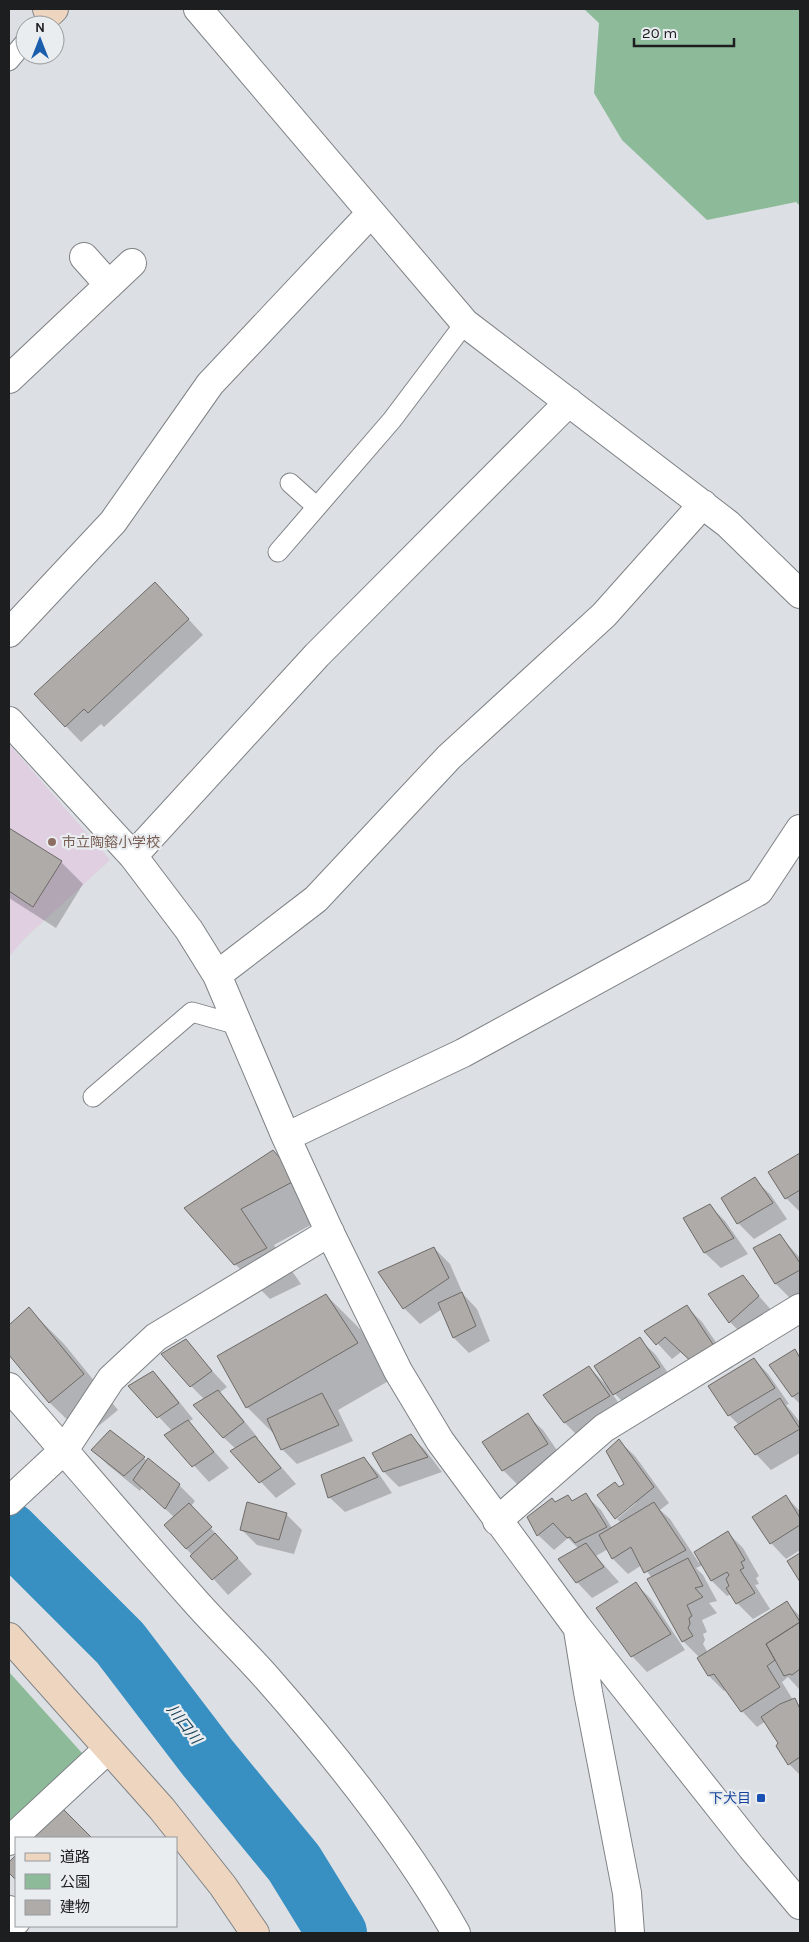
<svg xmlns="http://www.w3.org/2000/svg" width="809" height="1942" viewBox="0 0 809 1942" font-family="Karla,'Noto Sans JP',sans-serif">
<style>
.education{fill:#dfcfe1}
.green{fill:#8dbb99}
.shadow{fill:#0003}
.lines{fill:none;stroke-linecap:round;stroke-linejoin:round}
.river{stroke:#388fc2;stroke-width:60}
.building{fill:#afaba8;stroke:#6e6a68}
.lane-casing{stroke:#7e8285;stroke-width:21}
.street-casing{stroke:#7e8285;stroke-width:30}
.secondary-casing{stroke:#7e8285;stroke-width:30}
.lane{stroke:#fff;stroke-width:19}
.street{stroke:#fff;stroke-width:28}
.secondary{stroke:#edd5c0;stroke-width:28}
.education-dot{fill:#8d6e63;stroke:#e9edf0;stroke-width:2}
.transit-dot{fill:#1a4fb4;stroke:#e9edf0;stroke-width:2}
.labels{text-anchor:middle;stroke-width:4.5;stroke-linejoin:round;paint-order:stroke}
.education-label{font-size:14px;fill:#785e54;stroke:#e9edf0;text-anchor:start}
.transit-label{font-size:14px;fill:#164399;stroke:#e9edf0;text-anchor:end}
.water-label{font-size:15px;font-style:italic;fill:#193d54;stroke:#e9edf0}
</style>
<rect width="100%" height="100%" fill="#dcdfe3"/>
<path class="education" d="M9,744L110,860L24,939L9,957Z"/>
<path class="green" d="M584,9H800V206L796,202L707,220L622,140L594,93L599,23Z
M9,1672L91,1763L9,1841Z"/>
<path class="shadow" d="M170,599L203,635L104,727L101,724L81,742L35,694Z
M9,829L61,862L83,884L56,928L9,898Z
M273,1152L331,1214L274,1245L301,1284L270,1299L235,1264L186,1208Z
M800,1155V1212L786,1198L770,1173Z
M754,1179L770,1194L787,1219L754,1239L738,1223L722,1198Z
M709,1205L725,1221L748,1254L721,1268L705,1253L684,1218Z
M780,1236L800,1258V1294L791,1299L776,1284L755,1249Z
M434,1248L450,1264L463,1294L477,1309L490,1341L469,1353L454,1338L442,1309L420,1324L404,1308L380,1273Z
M742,1277L773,1312L745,1337L730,1322Z
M326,1295L361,1330L392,1379L338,1410L353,1441L297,1464L282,1449L275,1435L247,1407Z
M687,1307L702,1322L733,1367L712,1379L681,1352L672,1359L646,1331Z
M29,1309L64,1344L118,1410L85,1437L50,1403L9,1353V1326Z
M639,1339L655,1354L675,1383L630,1409L612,1391L611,1392L625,1412L580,1438L564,1422L589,1367L607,1386Z
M185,1341L227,1387L219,1393L233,1407L258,1438L257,1439L296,1484L276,1498L232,1451L236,1449L223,1437L205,1400L191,1386Z
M795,1350L800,1356V1404L793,1397Z
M754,1359L769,1375L789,1404L786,1405L800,1422V1453L771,1470L756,1454L739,1425L729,1415Z
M153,1372L168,1388L193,1419L188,1422L229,1468L209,1482L166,1435L172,1431L130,1386Z
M527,1415L543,1430L563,1459L518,1485L503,1470Z
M410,1435L426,1451L442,1472L399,1487L384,1472Z
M619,1441L635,1456L669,1503L660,1510L670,1519L699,1563L728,1533L743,1548L759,1576L756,1578L759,1584L755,1585L770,1609L753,1619L737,1603L731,1594L727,1596L712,1581L703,1565L696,1568L703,1575L717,1601L709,1603L717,1613L702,1620L707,1632L703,1634L705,1640L703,1644L708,1653L787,1603L800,1616V1690L788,1677L782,1682L793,1700H794L800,1706V1775L789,1764L777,1746L780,1743L766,1721L757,1727L742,1711L727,1690L724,1691L709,1676L700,1658L683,1641L652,1578L642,1565L628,1574L613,1559L608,1549L596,1556L619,1582L592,1598L577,1582L579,1549L568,1538L554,1550L538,1535L529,1517L568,1496L573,1502L585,1495L601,1510L612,1528L621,1523L617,1519L636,1503L620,1488L626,1484Z
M93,1450L144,1458L147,1461L148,1460L179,1485L195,1501L191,1506L252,1574L228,1595L165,1525L174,1517L142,1488L140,1491L108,1465Z
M364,1458L379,1474L392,1493L345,1512L329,1497Z
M786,1497L800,1511V1550L786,1559L771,1543Z
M286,1514L302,1530L294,1554L257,1545L241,1529Z
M636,1584L651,1599L685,1650L647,1672L632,1656Z
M63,1810L91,1838H35Z"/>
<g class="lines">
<path class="river" d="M9,1532L120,1643L207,1757L294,1863L337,1933"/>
</g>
<path class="building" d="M155,582L189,619L88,713L84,709L65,727L34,694Z
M9,828L62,861L33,907L9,891Z
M273,1150L298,1179L241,1209L267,1248L234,1265L184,1208Z
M800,1153V1190L785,1199L768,1172Z
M755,1177L773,1203L737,1224L721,1198Z
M710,1204L734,1238L704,1253L683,1218Z
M780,1234L800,1263V1270L775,1284L753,1248Z
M434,1247L449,1278L403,1309L378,1272Z
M743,1275L759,1296L729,1323L708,1294Z
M462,1292L476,1326L453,1338L438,1303Z
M326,1294L358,1343L246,1408L217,1356Z
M687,1305L718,1352L695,1365L665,1337L656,1345L644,1331Z
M29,1307L84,1374L49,1403L9,1355V1325Z
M640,1337L660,1367L613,1395L594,1366Z
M186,1339L212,1371L190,1387L161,1354Z
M795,1349L800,1358V1392L792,1397L769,1365Z
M754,1358L775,1388L728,1416L708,1386Z
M589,1366L610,1396L564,1423L543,1395Z
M153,1371L179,1403L157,1418L128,1386Z
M218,1390L244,1422L223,1438L193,1405Z
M322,1393L339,1425L281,1450L267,1419Z
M780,1398L800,1429L755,1455L734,1427Z
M528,1413L548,1444L502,1471L482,1442Z
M188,1420L214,1452L192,1467L164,1435Z
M110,1430L145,1457L124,1476L91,1450Z
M411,1434L428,1457L383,1472L372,1453Z
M255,1436L281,1468L259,1483L230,1451Z
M619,1439L654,1487L615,1519L597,1495L615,1482L619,1487L624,1484L606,1451Z
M364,1457L378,1477L328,1498L321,1475Z
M148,1458L180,1484L165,1509L133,1480Z
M586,1493L607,1527L575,1543L570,1537L567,1538L553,1523L537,1536L527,1517L552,1498L555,1502L568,1495L572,1501Z
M786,1495L800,1518V1525L770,1544L752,1517Z
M247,1502L287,1513L279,1540L240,1530Z
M654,1502L686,1550L644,1573L631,1547L612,1559L599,1535Z
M189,1503L212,1527L186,1549L164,1525Z
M728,1531L745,1560L741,1562L744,1568L740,1570L755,1593L736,1604L726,1588L729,1586L726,1579L729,1575L727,1572L711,1581L694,1552Z
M215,1533L238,1558L212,1580L190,1556Z
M586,1543L604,1567L576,1583L558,1559Z
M800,1553V1582L787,1561Z
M688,1558L703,1586L695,1588L703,1597L687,1605L692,1616L689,1618L690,1624L688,1628L693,1636L682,1642L647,1579Z
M636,1582L671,1634L631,1657L596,1608Z
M787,1601L800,1622L766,1644L775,1660L767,1666L780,1687L741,1712L714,1674L708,1676L697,1658Z
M800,1622V1669L792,1675L790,1674L784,1676L766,1644Z
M795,1698L800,1709V1757L788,1765L776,1746L778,1743L761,1717L780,1704Z
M63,1809L92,1838H33Z
M16,1855V1880L9,1873V1862Z"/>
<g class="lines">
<g class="lane-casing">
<path id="lane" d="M9,61L25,42
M290,483L317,507
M278,552L392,420L465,323
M93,1097L192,1012L238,1025"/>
</g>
<g class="street-casing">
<path id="street" d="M198,9L465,323L728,524L800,594
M84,257L109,285
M9,379L132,263
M9,633L113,522L210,384L371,213
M9,721L133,856L189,930L217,975L286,1137L331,1235L398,1371L440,1441L577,1627L752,1848L800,1905
M133,856L317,655L569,402
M217,975L316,899L449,757L604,615L703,504
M286,1137L463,1053L759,891L800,829
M9,1387C71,1458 132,1530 195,1601C218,1627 244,1652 267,1678C335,1755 406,1844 456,1933
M9,1501L64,1450L111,1379L156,1337L330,1232
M497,1521L604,1428L800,1308
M578,1630L588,1692L627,1893L630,1933
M9,1841L108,1749
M9,1910L16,1921"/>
</g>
<g class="secondary-casing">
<path id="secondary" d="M47,9L51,12L54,9
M9,1637L162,1809L223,1886L255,1933"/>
</g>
<use href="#lane" class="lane"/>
<use href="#street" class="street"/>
<use href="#secondary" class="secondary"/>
</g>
<circle class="education-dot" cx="52" cy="842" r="5"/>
<rect class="transit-dot" x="756" y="1793" width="10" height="10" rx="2.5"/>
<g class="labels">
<g class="education-label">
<text x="62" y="847">市立陶鎔小学校</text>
</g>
<g class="transit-label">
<text x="751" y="1803">下犬目</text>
</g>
<g class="water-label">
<text transform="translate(184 1724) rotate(52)" y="5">川口川</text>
</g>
</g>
<rect width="809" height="1942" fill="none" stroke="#1d1e20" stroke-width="20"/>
<rect x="15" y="1837" width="162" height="90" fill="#e9edf0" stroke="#979a9d"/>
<rect x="25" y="1853" width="25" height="8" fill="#edd5c0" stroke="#979a9d"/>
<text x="60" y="1862" font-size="15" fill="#1d1e20">道路</text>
<rect x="25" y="1874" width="25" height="15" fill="#8dbb99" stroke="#979a9d"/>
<text x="60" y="1887" font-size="15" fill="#1d1e20">公園</text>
<rect x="25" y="1900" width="25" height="15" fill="#afaba8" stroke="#979a9d"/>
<text x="60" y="1912" font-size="15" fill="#1d1e20">建物</text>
<g transform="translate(40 40)"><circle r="24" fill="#e9edf0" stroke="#979a9d"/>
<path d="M0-4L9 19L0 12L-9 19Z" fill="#1b5dad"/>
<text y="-8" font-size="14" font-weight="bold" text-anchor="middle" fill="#1d1e20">N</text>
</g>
<path d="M634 38v8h100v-8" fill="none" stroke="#1d1e20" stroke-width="2.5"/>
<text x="642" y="38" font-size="15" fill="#1d1e20" stroke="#e9edf0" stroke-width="4" paint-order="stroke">20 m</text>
</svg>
